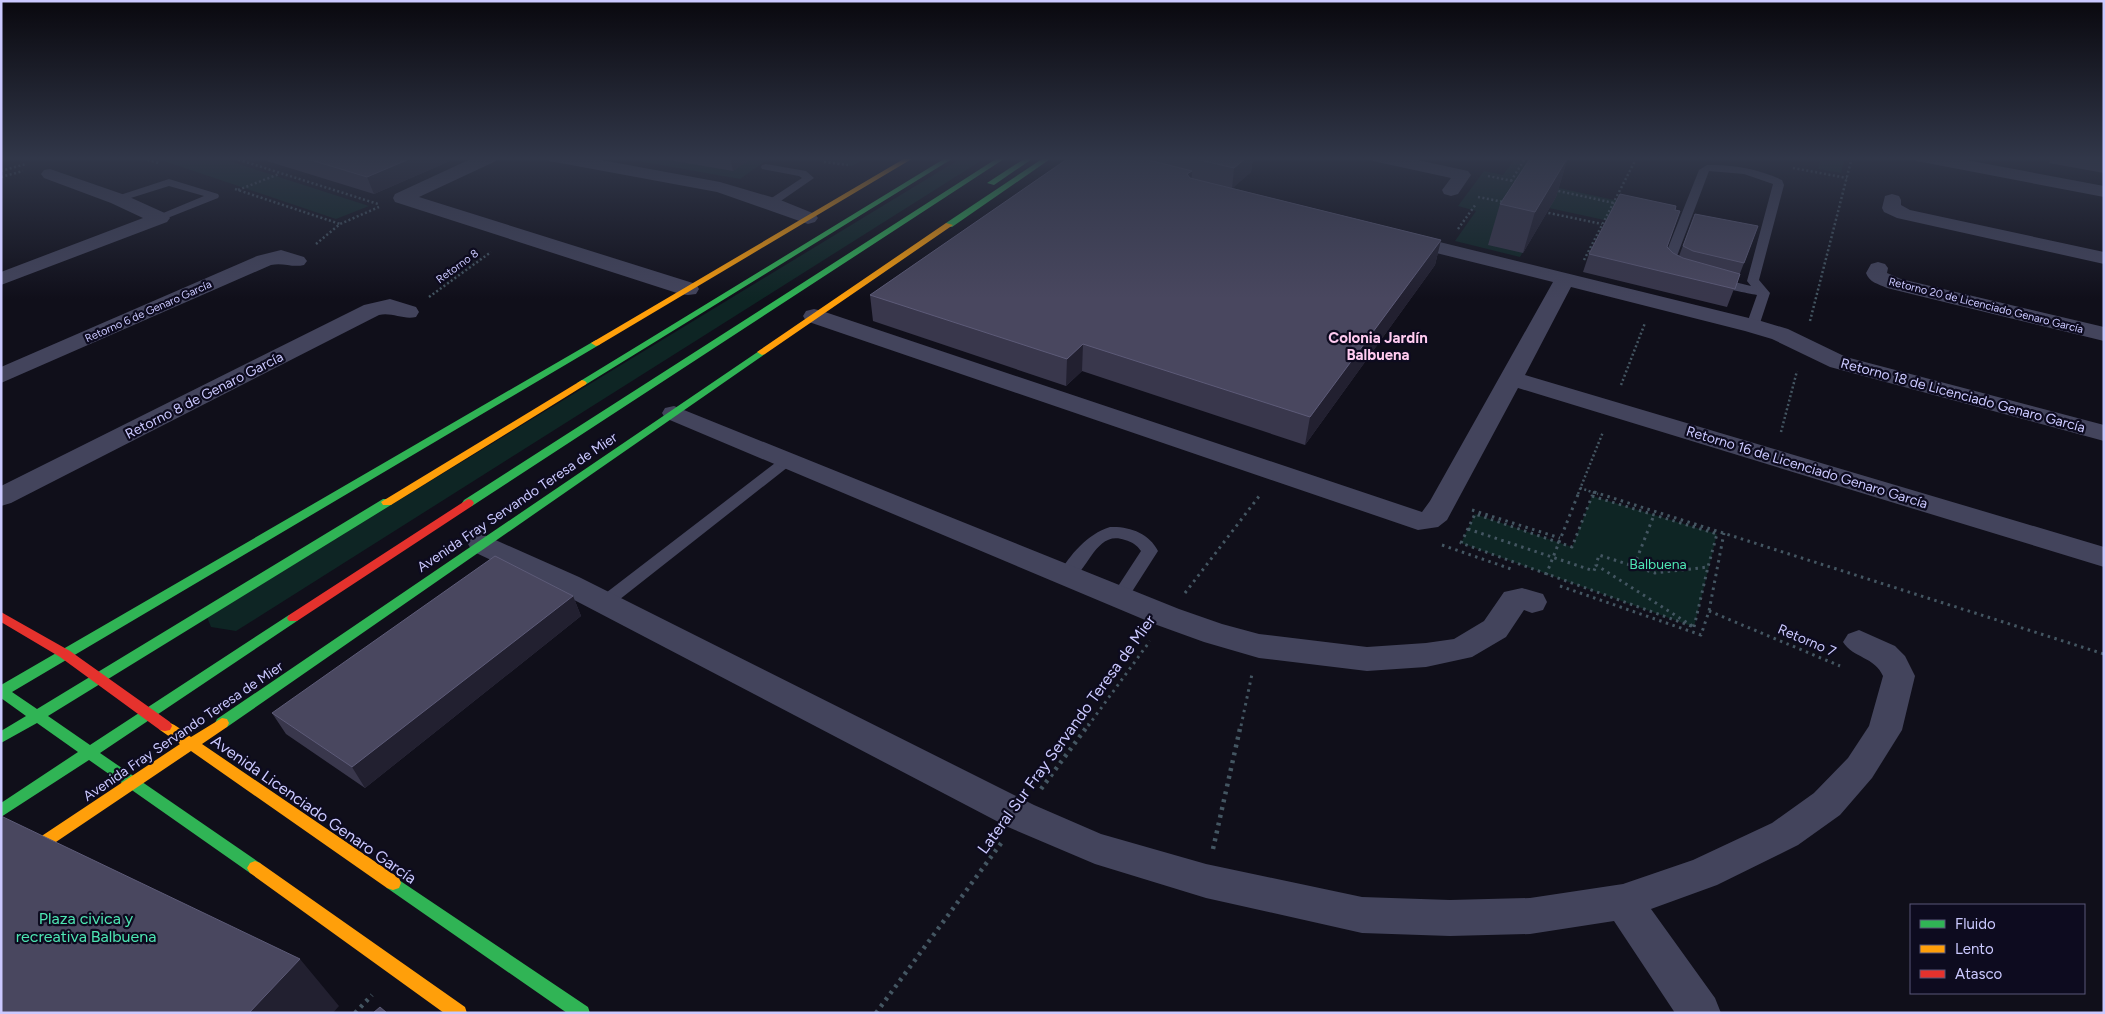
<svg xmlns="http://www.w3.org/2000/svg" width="2105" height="1014" viewBox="0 0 2105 1014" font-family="Figtree,sans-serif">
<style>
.green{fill:#0e2524}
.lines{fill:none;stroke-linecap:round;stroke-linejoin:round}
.path-far2{stroke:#445662;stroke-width:2.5;stroke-dasharray:2 2.5;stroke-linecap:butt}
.path-far1{stroke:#445662;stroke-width:3;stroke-dasharray:2.5 4.5;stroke-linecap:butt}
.path{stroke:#445662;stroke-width:4.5;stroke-dasharray:3 5;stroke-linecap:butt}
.lane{fill:#43445c;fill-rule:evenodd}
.street{fill:#43445c;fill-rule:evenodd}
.fast{fill:#30b455;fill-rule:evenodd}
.slow{fill:#ff9f0a;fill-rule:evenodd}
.jam{fill:#e5322d;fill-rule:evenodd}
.wall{fill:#39374c}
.shaded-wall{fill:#222030}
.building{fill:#49475f;stroke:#5d5b78}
.labels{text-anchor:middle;stroke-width:4.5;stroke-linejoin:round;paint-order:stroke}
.far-street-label{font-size:11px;fill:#cbc9ff;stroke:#0d0b1f}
.street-label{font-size:14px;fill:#cbc9ff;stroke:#0d0b1f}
.park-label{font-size:14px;fill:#4ee6b3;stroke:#0d0b1f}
.neighbourhood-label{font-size:15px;font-weight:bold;fill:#ffcbf0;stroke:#0d0b1f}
.near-street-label{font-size:16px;fill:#cbc9ff;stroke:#0d0b1f}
.near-park-label{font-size:16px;fill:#4ee6b3;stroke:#0d0b1f}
</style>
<rect width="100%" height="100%" fill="#100f1a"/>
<path class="green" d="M152,157H217L369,206L336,219Z
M616,157H771L740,179Z
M790,157H868L852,166Z
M963,157H987L236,631L211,627L207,617Z
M1516,157H1557L1540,184L1619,201L1609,221L1549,208L1520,257L1455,241L1476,211L1458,206L1484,171L1503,175Z
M1821,157H1845L1841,173L1818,169Z
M1592,496L1717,534L1694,627L1461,543L1475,514L1572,547Z"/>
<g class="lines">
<path class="path-far2" d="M139,157L158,163
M230,157L378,204
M824,162L848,165
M1793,168L1847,178
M1,171L26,164
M1488,176L1518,182
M1,177L23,171
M1511,181L1526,157
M235,189L340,224
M238,190L279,174
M1554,190L1614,203
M1478,197L1504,202
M1544,212L1602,224
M1458,229L1476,204
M316,244L340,224L379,207
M1584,260L1637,157
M429,297L491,252
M1810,321L1852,157
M1621,385L1645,323
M1781,432L1797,371
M1580,488L1598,494
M1578,494L1603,432"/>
<path class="path-far1" d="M1594,492L2104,654
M1592,496L1717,534L1708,567L1655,573L1599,555L1596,565L1694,627L1461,543L1475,514L1572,547Z
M1472,510L1560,538
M1468,529L1594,571L1596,565
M1442,545L1514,570
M1634,566L1654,515
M1546,575L1579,492
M1560,586L1701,635L1709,611L1724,533
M1185,593L1260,495
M1709,611L1840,666
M1694,627L1708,567
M1088,726L1150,641
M1241,726L1252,674"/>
<path class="path" d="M1041,789L1089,724
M1213,849L1241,724
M355,1013L372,995
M876,1013L1002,842"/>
<path class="lane" d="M766,164L806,171L814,178L775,205H767L765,203L767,201L802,178L799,176L762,169L761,167L762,165Z
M1707,165C1732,164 1759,169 1782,180L1784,185L1759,280L1770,293L1758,329L1753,330L1746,326L1757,295C1738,291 1668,279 1662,263L1699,170ZM1709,171L1744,174L1773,184L1747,281L1751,286L1685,270L1674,264Z
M169,179L218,194L219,196L218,198L160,221L156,220L154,218L156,216L204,196L169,186L118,202L112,199L114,197Z
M788,455L793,457L796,460L793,463L610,607L604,609L598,607L595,603L598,599L783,457Z
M1110,527C1129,526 1149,533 1158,551L1126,601L1120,603L1114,601L1111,597L1141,551C1137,545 1132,542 1125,540C1097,529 1088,570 1072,579C1069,582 1065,580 1061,579L1058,575C1070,555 1087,534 1110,527Z"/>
<path class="street" d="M475,157H499L496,161L419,197L696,284L699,289L696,294L688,295L680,294L395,202L393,198L395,194Z
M546,157H585L720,182L778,199L815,214L818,218L815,222L808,224L717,192L555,162L549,161Z
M1370,157H1404L1468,171L1471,175L1458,194L1451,196L1444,194L1442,190L1451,178L1373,161Z
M1913,157H1950L2104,186V197L1922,162L1916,161Z
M50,169L125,195L167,214L170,218L167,222L1,285V272L143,218L111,203L44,178L41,174L44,170Z
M1892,194L1899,196L1901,200V205L1910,210L2104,252V264L1897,218L1884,212L1882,208L1885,196Z
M1403,233L1761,321L1788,329L1846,357L2104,425V441L1830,367L1772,339L1745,331L1571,287L1525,375L2104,547V567L1518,388L1447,520L1438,527L1418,530L806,321L803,316L806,311L814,309L822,311L1422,512L1430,501L1553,282L1396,243L1393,239L1396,235Z
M281,250L304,257L307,261L304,265C292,268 283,262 271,265L1,383V367L257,256Z
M1878,262L1885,264L1888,268L1887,273L1901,279L2104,327V341L1887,288C1878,284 1869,282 1866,273L1871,264Z
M390,299L416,307L419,312L416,317C403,320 392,312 379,315L11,503L1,506V486L364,305Z
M674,406L1179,609L1222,624L1259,634L1367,647L1426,643L1454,639L1484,621L1504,592L1522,588L1543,594L1547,602L1543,610L1532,613L1524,610L1506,637L1472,657L1426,667L1367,671L1259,658L1204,642L1157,625L665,418L662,413L665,408Z
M482,534L579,577L1034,805L1101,834L1206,864L1362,897L1450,900L1530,898L1623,884L1693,860L1772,823L1814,793L1848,758L1869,726L1883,676C1875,657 1853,658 1843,642L1848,634L1859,630L1895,646L1905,656L1915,676L1902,730L1872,778L1840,815L1798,845L1717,885L1651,909L1715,998L1721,1013H1675L1614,921L1530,934L1450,936L1362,933L1206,898L1095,864L1008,827L557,591L472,551L468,544L472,537Z"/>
<path class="fast" d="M947,157H955L585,385L582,386L577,383Z
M999,157H1007L472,506H464L462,503L464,500Z
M1027,157H1035L994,185L987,183Z
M1045,157H1053L952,227H946V223Z
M596,340L601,343L599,345L12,692L37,709L383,499H391L393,502L391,505L48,716L90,745L289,615H297L299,618L297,621L100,753L260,863L263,868L260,873L255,875L250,873L89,760L1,817V803L78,752L37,723L1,743V731L26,716L1,698V685Z
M762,349L765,350V354L227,727L222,728L217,727L215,723L217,719Z
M393,876L588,1007L590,1013H567L387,888L385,883L387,878Z"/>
<path class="slow" d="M907,157H915L599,345L596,346L591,343Z
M946,223L953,225L765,354L762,355L757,352Z
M582,380L585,381L587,383L585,385L391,505H383L381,502Z
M222,718L227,719L229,723L227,727L202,744L399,878L401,883L399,888L393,890L387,888L191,751L1,879V863L180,744L160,730L158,726L160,722C171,719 182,731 191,737Z
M255,861L260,863L465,1007L467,1013H444L250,873L247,868L250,863Z"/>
<path class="jam" d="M468,499L472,500L474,503L472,506L297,621H289L287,618L289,615Z
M1,612L70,651L170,722L172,726L170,730L165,731L160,730L60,657L1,622Z"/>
</g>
<path class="wall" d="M254,157H459L374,194Z
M651,157H753L733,171Z
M1070,157H1253L1251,172L1232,188L1441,240L1435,265L1305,445L1082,371L1066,386L873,321L870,295Z
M1568,157L1556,197L1523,253L1488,245L1500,204Z
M2052,157H2104V173L2049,163Z
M1675,210L1667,247L1673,253L1679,256L1695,214L1744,263L1727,307L1583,272L1589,254Z
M573,596L581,616L365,788L286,734L272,713Z"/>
<path class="shaded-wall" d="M414,157H459L374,194L367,177Z
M730,157H753L733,171Z
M1247,157H1253L1251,172L1232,189L1234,168Z
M1568,157L1556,197L1523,253L1535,212Z
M1192,171L1191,194L1187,174Z
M1441,240L1435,265L1305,445L1310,417Z
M1083,344L1082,371L1066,386L1067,359Z
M573,596L581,616L365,788L352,767Z
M300,959L339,1006L333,1013H249Z"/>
<path class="building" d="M301,157H414L367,177Z
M1070,157H1105L1114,160L1119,157H1137L1192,171L1187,174L1190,178L1441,240L1310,417L1083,344L1067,359L870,295Z
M1187,157H1247L1234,168Z
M1531,157H1568L1535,212L1500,204Z
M1620,194L1676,206L1675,210L1680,211L1667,247L1673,253L1683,258L1740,274L1735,289L1589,254Z
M1695,214L1758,226L1744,263L1693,251L1683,246Z
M495,556L573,596L352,767L272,713Z
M1,816L300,959L249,1013H1Z
M380,1007L387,1013H373Z"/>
<linearGradient id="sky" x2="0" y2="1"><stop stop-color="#09080e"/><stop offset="0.53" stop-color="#313749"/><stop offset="1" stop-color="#313749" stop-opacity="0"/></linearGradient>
<rect width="2105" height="299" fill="url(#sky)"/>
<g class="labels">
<g class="far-street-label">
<text transform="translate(457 266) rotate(-36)" y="4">Retorno 8</text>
<text transform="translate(1986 305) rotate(14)" y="4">Retorno 20 de Licenciado Genaro García</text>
<text transform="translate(148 311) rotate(-24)" y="4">Retorno 6 de Genaro García</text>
</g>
<g class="street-label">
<text transform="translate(204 395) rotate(-27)" y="5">Retorno 8 de Genaro García</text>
<text transform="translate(1963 395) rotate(15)" y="5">Retorno 18 de Licenciado Genaro García</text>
<text transform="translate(1807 467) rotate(17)" y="5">Retorno 16 de Licenciado Genaro García</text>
<text transform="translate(517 502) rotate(-34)" y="5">Avenida Fray Servando Teresa de Mier</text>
<text transform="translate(1807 640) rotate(23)" y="5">Retorno 7</text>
<text transform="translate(183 731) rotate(-34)" y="5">Avenida Fray Servando Teresa de Mier</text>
</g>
<g class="park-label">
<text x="1658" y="569">Balbuena</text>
</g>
<g class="neighbourhood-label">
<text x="1378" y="343">Colonia Jardín<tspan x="1378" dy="17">Balbuena</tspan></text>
</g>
<g class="near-street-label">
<text transform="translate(1066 734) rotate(-54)" y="6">Lateral Sur Fray Servando Teresa de Mier</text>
<text transform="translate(314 809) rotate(35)" y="6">Avenida Licenciado Genaro García</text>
</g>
<g class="near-park-label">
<text x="86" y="924">Plaza civica y<tspan x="86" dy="18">recreativa Balbuena</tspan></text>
</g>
</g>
<rect width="2105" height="1014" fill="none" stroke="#cbc9ff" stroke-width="5"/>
<rect x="1910" y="904" width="175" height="90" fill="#0d0b1f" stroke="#595779"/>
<rect x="1920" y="920" width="25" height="8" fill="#30b455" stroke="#595779"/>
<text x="1955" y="929" font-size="15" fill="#cbc9ff">Fluido</text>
<rect x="1920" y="945" width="25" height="8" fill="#ff9f0a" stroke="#595779"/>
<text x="1955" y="954" font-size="15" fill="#cbc9ff">Lento</text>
<rect x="1920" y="970" width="25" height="8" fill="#e5322d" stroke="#595779"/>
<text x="1955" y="979" font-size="15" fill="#cbc9ff">Atasco</text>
</svg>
